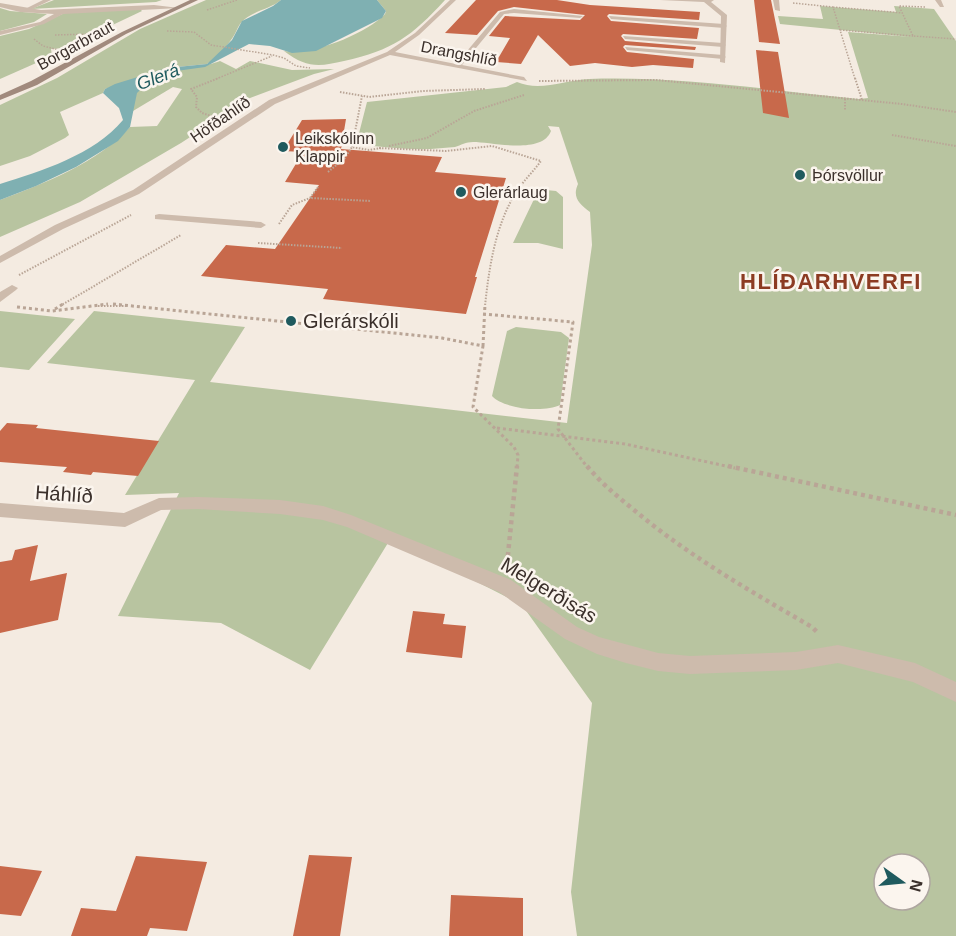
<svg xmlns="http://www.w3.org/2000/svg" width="956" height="936" viewBox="0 0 956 936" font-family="Helvetica,sans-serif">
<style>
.green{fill:#b8c4a0;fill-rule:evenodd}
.water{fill:#7fb0b2}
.building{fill:#c8694b}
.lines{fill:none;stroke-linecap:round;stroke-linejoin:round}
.path-far3{stroke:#b9a596;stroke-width:1.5;stroke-dasharray:1.5 1.5;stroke-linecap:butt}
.path-far2{stroke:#b9a596;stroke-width:2;stroke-dasharray:1.5 1.5;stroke-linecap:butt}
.path-far1{stroke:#b9a596;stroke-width:3;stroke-dasharray:3 3;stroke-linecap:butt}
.path{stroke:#b9a596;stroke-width:4.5;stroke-dasharray:4 4;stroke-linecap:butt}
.lane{fill:#cdbbac;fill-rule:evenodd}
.street{fill:#cdbbac;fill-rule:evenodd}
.secondary{fill:#a18a7d;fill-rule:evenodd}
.poi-dot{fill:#1f5a5e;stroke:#fbf5ee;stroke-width:2}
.labels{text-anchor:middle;stroke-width:5;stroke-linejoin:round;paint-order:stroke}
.far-street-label{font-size:16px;fill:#3b302b;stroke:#fbf5ee}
.far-poi-label{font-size:16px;fill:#3b302b;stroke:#fbf5ee;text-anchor:start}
.far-water-label{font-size:18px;font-style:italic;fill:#1f5a5e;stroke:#fbf5ee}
.poi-label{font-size:20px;fill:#3b302b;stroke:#fbf5ee;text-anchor:start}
.street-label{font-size:20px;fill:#3b302b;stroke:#fbf5ee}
.far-district-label{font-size:22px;font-weight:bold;letter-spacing:1.5px;fill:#8c3b22;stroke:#fbf5ee}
</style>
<rect width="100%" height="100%" fill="#f4ebe1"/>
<path class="green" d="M54,0H162L156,2L31,9Z
M206,0H281C269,10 250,11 240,24C237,28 236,33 233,37C228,45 215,59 207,64L167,68L105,89L103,93L60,112L69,135L65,138L30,156L0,166V105L57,78L140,29Z
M377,0H445C411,37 393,50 344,61C319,67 306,68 284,51C311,56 366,34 385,14L386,11Z
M820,6L896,12L894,6L934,9L956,41V936H577L571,892L592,703L522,605L391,538L310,670L221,623L118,616L179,493L125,495L195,380L47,363L94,311L245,327L210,382L567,423L592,245L590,212C579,204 572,197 578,184L559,127L548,126L551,131C542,155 492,142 473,142C466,142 461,145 455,147C447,148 439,148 431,149C406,150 381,146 356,145L367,102L506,87L517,82C540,92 565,80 589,79C679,76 769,90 859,99L868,98L848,32L912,37L780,24L778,16L823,19ZM884,864H920V900H884Z
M0,8L10,11L47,14L34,22L0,31Z
M140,9L142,11L64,48L51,49L52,56L0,79V36L29,29L67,12Z
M220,61L236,69L250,61L292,70L334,69L314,74L250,98L181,143L80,202L0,237V200C45,183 97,163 130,127L157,126L182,89L173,87L133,111C130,66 193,72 220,61Z
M546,190L556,191L563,197V249L538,243H513L536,195Z
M0,311L75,319L29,370L0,367Z
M516,327L561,332L569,338L560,405C544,413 504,409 492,396L507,331Z"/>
<path class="water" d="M281,0H377L386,11L382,18L316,51L292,53L270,46L249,44L205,67L162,73L151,79L137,93L130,127L118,141L76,167L36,186L0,200V184C41,171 94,155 123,120L119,108L103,93L105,89L115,84L167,68L207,64L232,40L242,21L273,6Z"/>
<path class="building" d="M476,0H557L590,5L700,12L699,20L609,14L607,16L611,21L699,28L697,39L623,34L621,36L625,41L696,47L695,50L625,45L623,47L627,52L694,59L693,68L653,65L632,67L595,63L570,66L538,35L521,64L496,62L510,38L489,36L505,16L580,20L585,15L514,7L498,11L477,35L445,33Z
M754,0H771L780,44L759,42Z
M756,50L778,52L789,118L763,113Z
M346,119L341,149L442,157L435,172L506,178L475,277H477L466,314L323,299L328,289L201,276L226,245L275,249L319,185L285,182L303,152L283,151L302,120Z
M7,423L38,425L36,428L159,441L138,476L93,472L91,475L63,472L67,467L0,462V431Z
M38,545L30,581L67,573L58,620L0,633V562L12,560L15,550Z
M413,611L445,614L443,624L466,626L462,658L406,652Z
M309,855L352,857L340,936H293Z
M136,856L207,862L187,931L150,928L147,936H71L81,908L116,911Z
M0,866L42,871L21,916L0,914Z
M451,895L523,898V936H449Z"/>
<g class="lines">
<path class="path-far3" d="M793,3L833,7L855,79
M833,7L903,13
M925,7L899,6L913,36L956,39
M207,10L237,0
M840,30L913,36
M167,31L194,32L211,45L273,55L284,58L296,66L310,68
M55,35L89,34
M34,39L43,46L59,50
M216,79L272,56"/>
<path class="path-far2" d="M855,78L862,100
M539,81L656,80L902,104L956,112
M340,92L369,97L423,91L485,89
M845,99V110
M218,118L202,113L196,107L197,97L191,89L219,78
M892,135L956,146
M389,146L427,138L474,111L524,95
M352,147L362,96
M379,148L446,151L492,146L541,161C533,172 522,182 515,194C495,227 489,268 485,306
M328,172L345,158L352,147L369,150L382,148
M318,187L310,198L371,201
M279,224L292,205L310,198
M258,243L342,248
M19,275L131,215
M60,306L181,235
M95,306H127"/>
<path class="path-far1" d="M113,304L442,338L483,346L473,407L514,447L518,455L517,468
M17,307L52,311L108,304
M55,309L63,304
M483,314L573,322L558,429L588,468
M483,346L485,304
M497,428L625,444L735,468"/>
<path class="path" d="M587,466C601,483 617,496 634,510C689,556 750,591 812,627L819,634
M728,466L956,515
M507,564L517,466"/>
<path class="lane" d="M43,0H51L26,12L21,11Z
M773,0H779L780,11L775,10Z
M609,16L724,24L727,26L724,28L611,19Z
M623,36L723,43L726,45L723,47L625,39Z
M625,47L723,55L726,57L723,59L627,50Z
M159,214L261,222L266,225L261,228L155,219V215Z
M12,285L18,288L16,290L0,302V292Z"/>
<path class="street" d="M450,0H456L419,35L395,52L456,64L500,12L514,9L583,16L580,18L514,13L504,14L462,65L524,77L527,81L390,55L275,104L139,194L63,229L0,263V256L55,225L133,190L269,100L387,52L415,33Z
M660,0H714L711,2L727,15L725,63L720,62L721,16L704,2Z
M935,0H941L944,7H940Z
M0,3L41,10L154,5L179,8L63,14L44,24L0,35V31L40,22L54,14L20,12L0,7Z
M198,497L280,500L323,506L351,515L511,580L577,627L599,637L658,653L690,656L796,652L838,645L915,663L956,682V702L913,682L838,663L796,670L690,674L658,671L626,663L597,654L565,639L499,592L347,527L323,520L280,514L198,509L161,510L125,527L0,517V503L124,513L159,498Z"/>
<path class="secondary" d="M190,0H198L126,34L37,85L0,100V95L31,81L122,32Z"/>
</g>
<g class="poi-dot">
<circle cx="283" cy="147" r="6"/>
<circle cx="800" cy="175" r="6"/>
<circle cx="461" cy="192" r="6"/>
<circle cx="291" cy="321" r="6"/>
</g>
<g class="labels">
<g class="far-street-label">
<text transform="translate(75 45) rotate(-29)" y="6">Borgarbraut</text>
<text transform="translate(459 53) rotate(11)" y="6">Drangshlíð</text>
<text transform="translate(220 119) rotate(-34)" y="6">Höfðahlíð</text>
</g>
<g class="far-poi-label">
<text x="295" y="144">Leikskólinn<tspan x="295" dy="18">Klappir</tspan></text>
<text x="812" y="181">Þórsvöllur</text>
<text x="473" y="198">Glerárlaug</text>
</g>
<g class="far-water-label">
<text transform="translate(158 77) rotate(-21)" y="6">Glerá</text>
</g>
<g class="poi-label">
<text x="303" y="328">Glerárskóli</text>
</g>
<g class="street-label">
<text transform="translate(64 494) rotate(4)" y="7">Háhlíð</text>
<text transform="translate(549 590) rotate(31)" y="7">Melgerðisás</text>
</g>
<g class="far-district-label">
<text x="831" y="289">HLÍÐARHVERFI</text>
</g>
</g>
<g transform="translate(902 882) rotate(105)"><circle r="28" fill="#fbf5ee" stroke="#aea6a0" stroke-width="1.5"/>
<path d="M0-4.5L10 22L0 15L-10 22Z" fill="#1f5a5e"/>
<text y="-9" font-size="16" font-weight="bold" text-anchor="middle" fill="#3b302b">N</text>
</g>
</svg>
